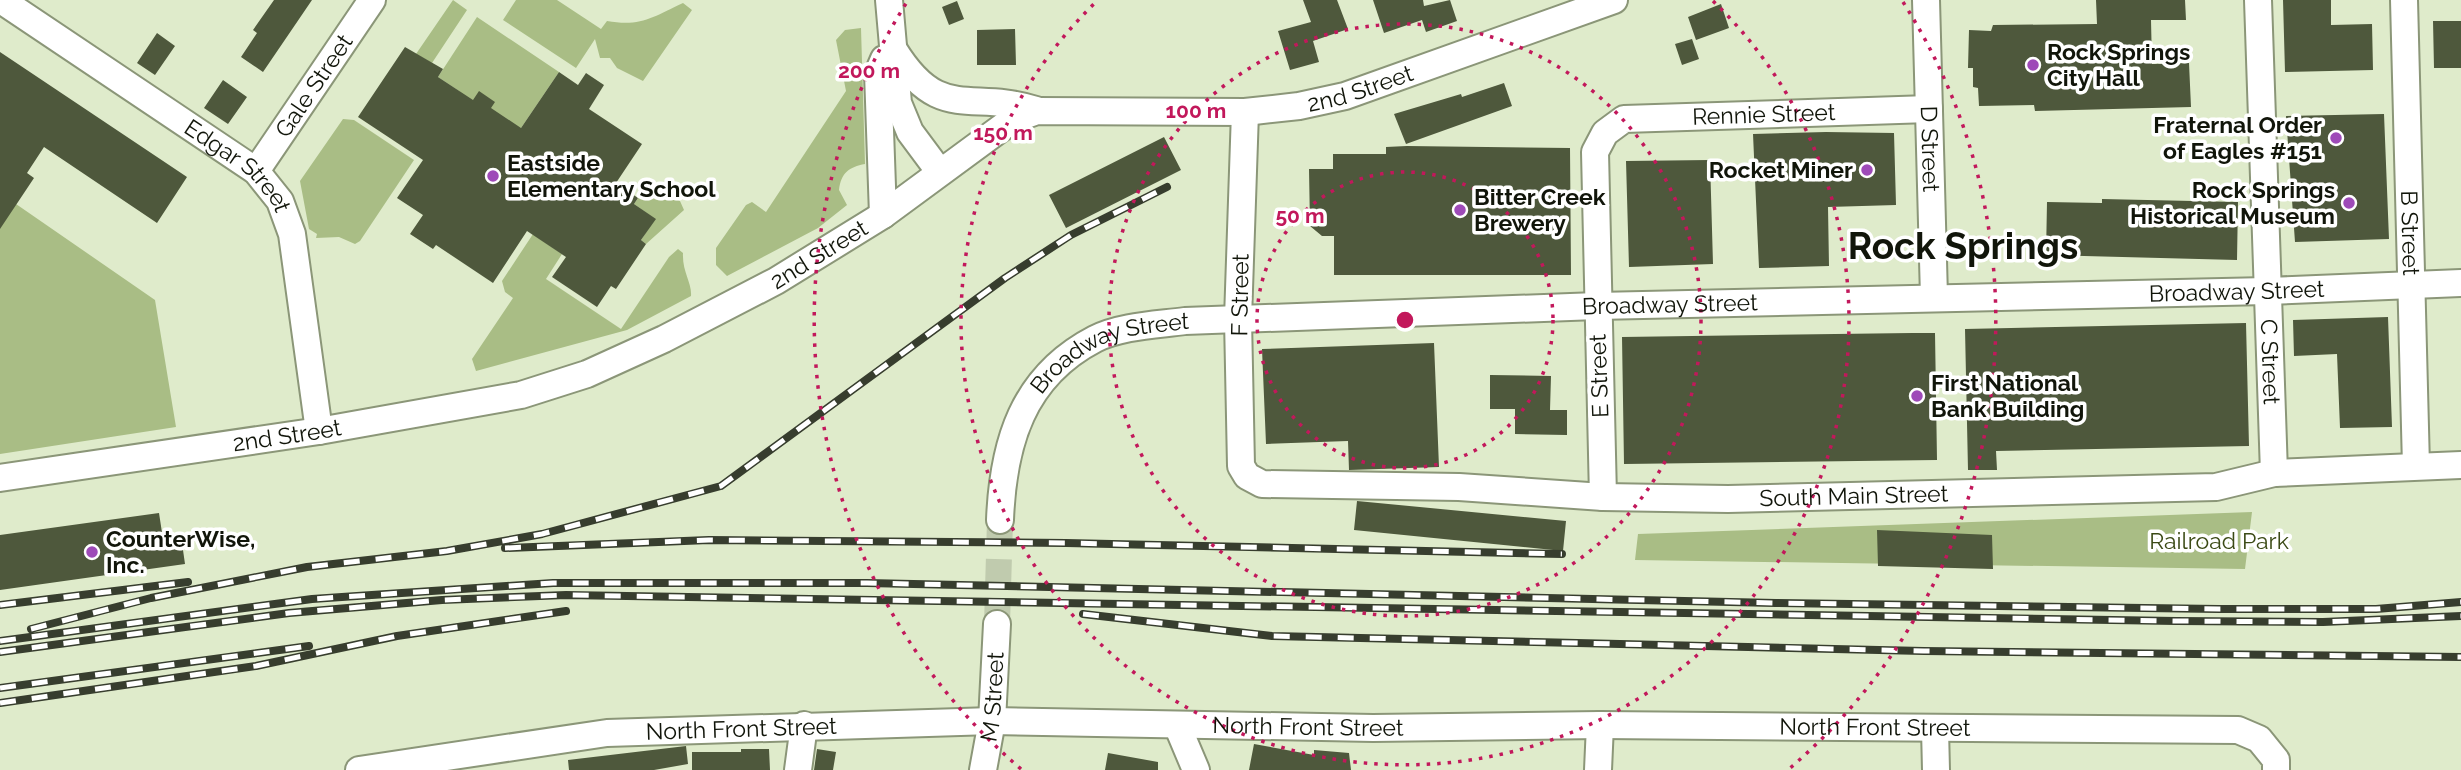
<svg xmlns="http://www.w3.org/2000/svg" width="2461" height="770" viewBox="0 0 2461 770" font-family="Raleway,sans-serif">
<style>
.green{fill:#a9bd85}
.building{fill:#4e583c}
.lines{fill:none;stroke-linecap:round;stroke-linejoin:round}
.minor-tunnel{stroke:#c0cbae;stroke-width:26;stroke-dasharray:26 13;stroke-linecap:butt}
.minor-casing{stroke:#8b9678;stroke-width:30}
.minor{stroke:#fff;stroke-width:26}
.rail-casing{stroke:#373d2e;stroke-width:8}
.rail{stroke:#fff;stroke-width:5;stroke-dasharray:16;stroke-linecap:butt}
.ring{fill:none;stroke:#c2185b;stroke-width:3.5;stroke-dasharray:3.5 7}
.poi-dot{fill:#9e4ab8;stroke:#fff;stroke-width:2.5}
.labels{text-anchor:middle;stroke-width:7;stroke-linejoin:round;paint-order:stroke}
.poi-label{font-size:23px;font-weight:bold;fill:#11150a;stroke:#fff;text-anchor:start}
.street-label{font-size:23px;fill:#11150a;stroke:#fff}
.park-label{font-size:23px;fill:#3b4a15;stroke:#fff}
.town-label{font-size:37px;font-weight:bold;fill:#11150a;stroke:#fff}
.centre{fill:#c2185b;stroke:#fff;stroke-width:3.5}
.ring-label{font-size:21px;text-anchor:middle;font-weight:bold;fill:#c2185b;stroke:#fff;stroke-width:7;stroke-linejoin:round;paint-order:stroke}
</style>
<rect width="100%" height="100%" fill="#dfebcb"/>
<path class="green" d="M453,0L467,10L432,63L416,54Z
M516,0H557L601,29L607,21C641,27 653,17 683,3L692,10L643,81L617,68L610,58H600L595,39L576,68L503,20Z
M477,17L559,72L521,128L497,130L459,91L438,77Z
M861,28L865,164C849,167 841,173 839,190L847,205L818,228L727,276L716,265V248L746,205L752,202L766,212L846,91L836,40L845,30Z
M343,119L354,120L414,160L360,241L355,244L339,237L316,238L317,234L309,229L300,181Z
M650,181L680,201L684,210L646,244L641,240L655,219L634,204Z
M16,204L155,300L176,427L0,454V227Z
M533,234L562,254L546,279L621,329L669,257L678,249L683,253C682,272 692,282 691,296L627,330L476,371L472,359L513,298L505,292L502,281Z
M2252,512L2245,569L1635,560L1638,534Z"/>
<path class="building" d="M274,0H312L263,72L241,57L257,33L253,30Z
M1303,0H1337L1348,29L1313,41L1319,62L1290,70L1278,31L1311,22Z
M1373,0H1423L1424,6L1450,0L1457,21L1426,32L1422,20L1384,33Z
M2096,0H2185L2186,20H2151L2152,64L2189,63L2191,107L2035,111L2034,105L1979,106L1978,88L1973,87V68H1968L1969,30L1991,31L1993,25L2097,24Z
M2283,0H2331V25L2372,24L2373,70L2285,72Z
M957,1L964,19L949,25L942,7Z
M1721,4L1729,28L1696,40L1688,17Z
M2433,21H2461V68H2434Z
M1015,29L1016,65H977V30Z
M157,33L175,46L155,75L137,63Z
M1692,39L1699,59L1682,65L1675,44Z
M405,47L443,69L438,77L473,100L479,91L495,102L491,108L521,128L559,72L578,85L586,73L604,85L589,109L642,144L616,183L638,198L634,204L656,219L641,240L646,244L616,289L611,286L597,307L552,277L566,257L527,231L493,283L436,245L433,249L410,234L423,215L397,198L423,160L358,117Z
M0,52L187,177L157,223L44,147L27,173L34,178L0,229Z
M223,80L247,97L228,124L204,108Z
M1504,83L1512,106L1406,144L1394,114L1461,94L1462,97Z
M2384,114L2389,239L2295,242L2286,116Z
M1826,132L1894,133L1896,205L1828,207L1829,266L1759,268L1753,134Z
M1164,137L1181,170L1066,228L1049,195Z
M1407,146L1570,148L1571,275H1334V236H1322L1310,226L1309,169H1333V154H1386V147Z
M1710,160L1713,264L1629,267L1626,161Z
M2102,199L2238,202L2237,260L2046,255L2047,202L2102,203Z
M2388,317L2392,427L2340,428L2337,354L2294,356L2293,320Z
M2246,323L2249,446L1996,451L1997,470H1968L1965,329Z
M1912,333H1935L1937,460L1624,464L1622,337Z
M1434,343L1439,467L1349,470L1348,441L1266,444L1262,349Z
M1490,375L1551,376L1550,410H1567V435L1515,434V409H1490Z
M1357,501L1566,521L1563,551L1354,530Z
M159,513L163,539L181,536L185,564L0,590V535Z
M1877,530L1992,535L1993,569L1878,566Z
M1254,744L1314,755V750L1349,753L1351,770H1249Z
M686,746L688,764L654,770H569L568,760Z
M741,749H769L770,770H692V752H741Z
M817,749L836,752L833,770H814Z
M1108,753L1158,762V770H1105Z"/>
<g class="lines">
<path class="minor-tunnel" d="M997,624L1000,520"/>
<g class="minor-casing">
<g id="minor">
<path id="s1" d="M1,0L256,171L280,201L292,234L319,431"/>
<path d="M889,0L898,103L910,132L939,171"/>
<path id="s2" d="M1926,0L1934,297"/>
<path id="s3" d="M2258,0L2274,473"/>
<path id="s4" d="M2404,0L2416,466"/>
<path d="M894,50C940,124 970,89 1036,110"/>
<path id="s5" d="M1245,112L1238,319L1241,466L1247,476L1262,484L1459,487L1603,497L1728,499L2216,487L2274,473L2461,465"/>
<path id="s6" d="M256,171L372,0"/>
<path d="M883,215L878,73L884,59"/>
<path id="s7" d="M0,478L319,431L521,395L587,374L664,339L776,281L883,215L1012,120L1037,111L1245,112L1299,106L1345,96L1614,0"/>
<path id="s8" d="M1603,497L1595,152L1605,133L1624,119L1929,109"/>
<path id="s9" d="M1000,520C1003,444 1022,377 1095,339C1121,326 1155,325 1185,321L1597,306L2267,291L2461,283"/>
<path d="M1177,725L1196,770"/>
<path d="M1935,729L1936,770"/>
<path id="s10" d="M359,770L607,733L992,721L1373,728L1600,725L2238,730L2259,739L2276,760V770"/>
<path d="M798,770L804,725"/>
<path id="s11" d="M983,770L992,721L997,624"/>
<path d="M1598,770L1600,725"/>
</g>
</g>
<use href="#minor" class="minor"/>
<g class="rail-casing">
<path id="rail" d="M505,548L709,540L1066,543L1562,554
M0,605L188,582
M1083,614L1272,636L1924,651L2461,657
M31,629L151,598L307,567L447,551L542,534L721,486L1005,278L1071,235L1167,187
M0,641L312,599L553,583H867L1776,603L2219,609H2376L2461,602
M0,652L289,613L442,600L566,595L2176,621L2323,622L2461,616
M0,688L309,646
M0,703L256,666L397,636L566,611"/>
</g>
<use href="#rail" class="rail"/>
</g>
<g class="ring">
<circle cx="1405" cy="320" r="148"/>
<circle cx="1405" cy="320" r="296"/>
<path d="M1713 1A444 444 0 1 1 1097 1"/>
<path d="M1021 769A591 591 0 0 1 907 2M1903 2A591 591 0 0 1 1789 769"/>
</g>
<g class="poi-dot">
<circle cx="2033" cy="65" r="7"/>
<circle cx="2336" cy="138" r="7"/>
<circle cx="1867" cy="170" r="7"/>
<circle cx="493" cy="176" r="7"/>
<circle cx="2349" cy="203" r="7"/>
<circle cx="1460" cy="210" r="7"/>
<circle cx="1917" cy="396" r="7"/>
<circle cx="92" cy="552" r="7"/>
</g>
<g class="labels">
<g class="poi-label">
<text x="2047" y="60">Rock Springs<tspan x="2047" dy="26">City Hall</tspan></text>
<text x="2322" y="133" text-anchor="end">Fraternal Order<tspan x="2322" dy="26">of Eagles #151</tspan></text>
<text x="507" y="171">Eastside<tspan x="507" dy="26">Elementary School</tspan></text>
<text x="1853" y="178" text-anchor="end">Rocket Miner</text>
<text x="2335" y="198" text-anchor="end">Rock Springs<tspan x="2335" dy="26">Historical Museum</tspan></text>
<text x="1474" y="205">Bitter Creek<tspan x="1474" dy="26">Brewery</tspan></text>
<text x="1931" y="391">First National<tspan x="1931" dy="26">Bank Building</tspan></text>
<text x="106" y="547">CounterWise,<tspan x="106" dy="26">Inc.</tspan></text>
</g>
<g class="street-label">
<text dy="8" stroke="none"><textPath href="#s6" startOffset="103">Gale Street</textPath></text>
<text dy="8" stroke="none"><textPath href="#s7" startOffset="1446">2nd Street</textPath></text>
<text dy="8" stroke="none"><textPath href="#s8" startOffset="530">Rennie Street</textPath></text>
<text dy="8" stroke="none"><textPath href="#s2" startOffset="149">D Street</textPath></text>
<text dy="8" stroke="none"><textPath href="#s1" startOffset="290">Edgar Street</textPath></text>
<text dy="8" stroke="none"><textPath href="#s4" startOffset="233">B Street</textPath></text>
<text dy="8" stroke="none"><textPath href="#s7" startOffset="858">2nd Street</textPath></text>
<text dy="8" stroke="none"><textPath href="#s9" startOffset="1360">Broadway Street</textPath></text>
<text transform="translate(1240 295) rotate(-89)" y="8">F Street</text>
<text dy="8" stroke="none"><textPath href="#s9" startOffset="793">Broadway Street</textPath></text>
<text dy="8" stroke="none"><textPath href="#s9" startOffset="224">Broadway Street</textPath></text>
<text dy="8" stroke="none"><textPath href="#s3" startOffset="362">C Street</textPath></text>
<text transform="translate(1599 376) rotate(-92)" y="8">E Street</text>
<text dy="8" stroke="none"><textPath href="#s7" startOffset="290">2nd Street</textPath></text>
<text dy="8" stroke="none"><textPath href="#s5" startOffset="975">South Main Street</textPath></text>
<text dy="8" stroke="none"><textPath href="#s11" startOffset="74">M Street</textPath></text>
<text dy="8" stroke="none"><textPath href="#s10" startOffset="952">North Front Street</textPath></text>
<text dy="8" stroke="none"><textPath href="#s10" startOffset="385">North Front Street</textPath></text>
<text dy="8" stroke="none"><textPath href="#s10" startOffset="1519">North Front Street</textPath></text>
</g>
<g class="park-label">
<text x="2219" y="549">Railroad Park</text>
</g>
<g class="town-label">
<text x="1963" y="259">Rock Springs</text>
</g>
</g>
<circle cx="1405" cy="320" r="10" class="centre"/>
<g class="ring-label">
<text x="869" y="78">200 m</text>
<text x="1196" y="118">100 m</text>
<text x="1003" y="140">150 m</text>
<text x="1300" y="223">50 m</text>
</g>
</svg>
